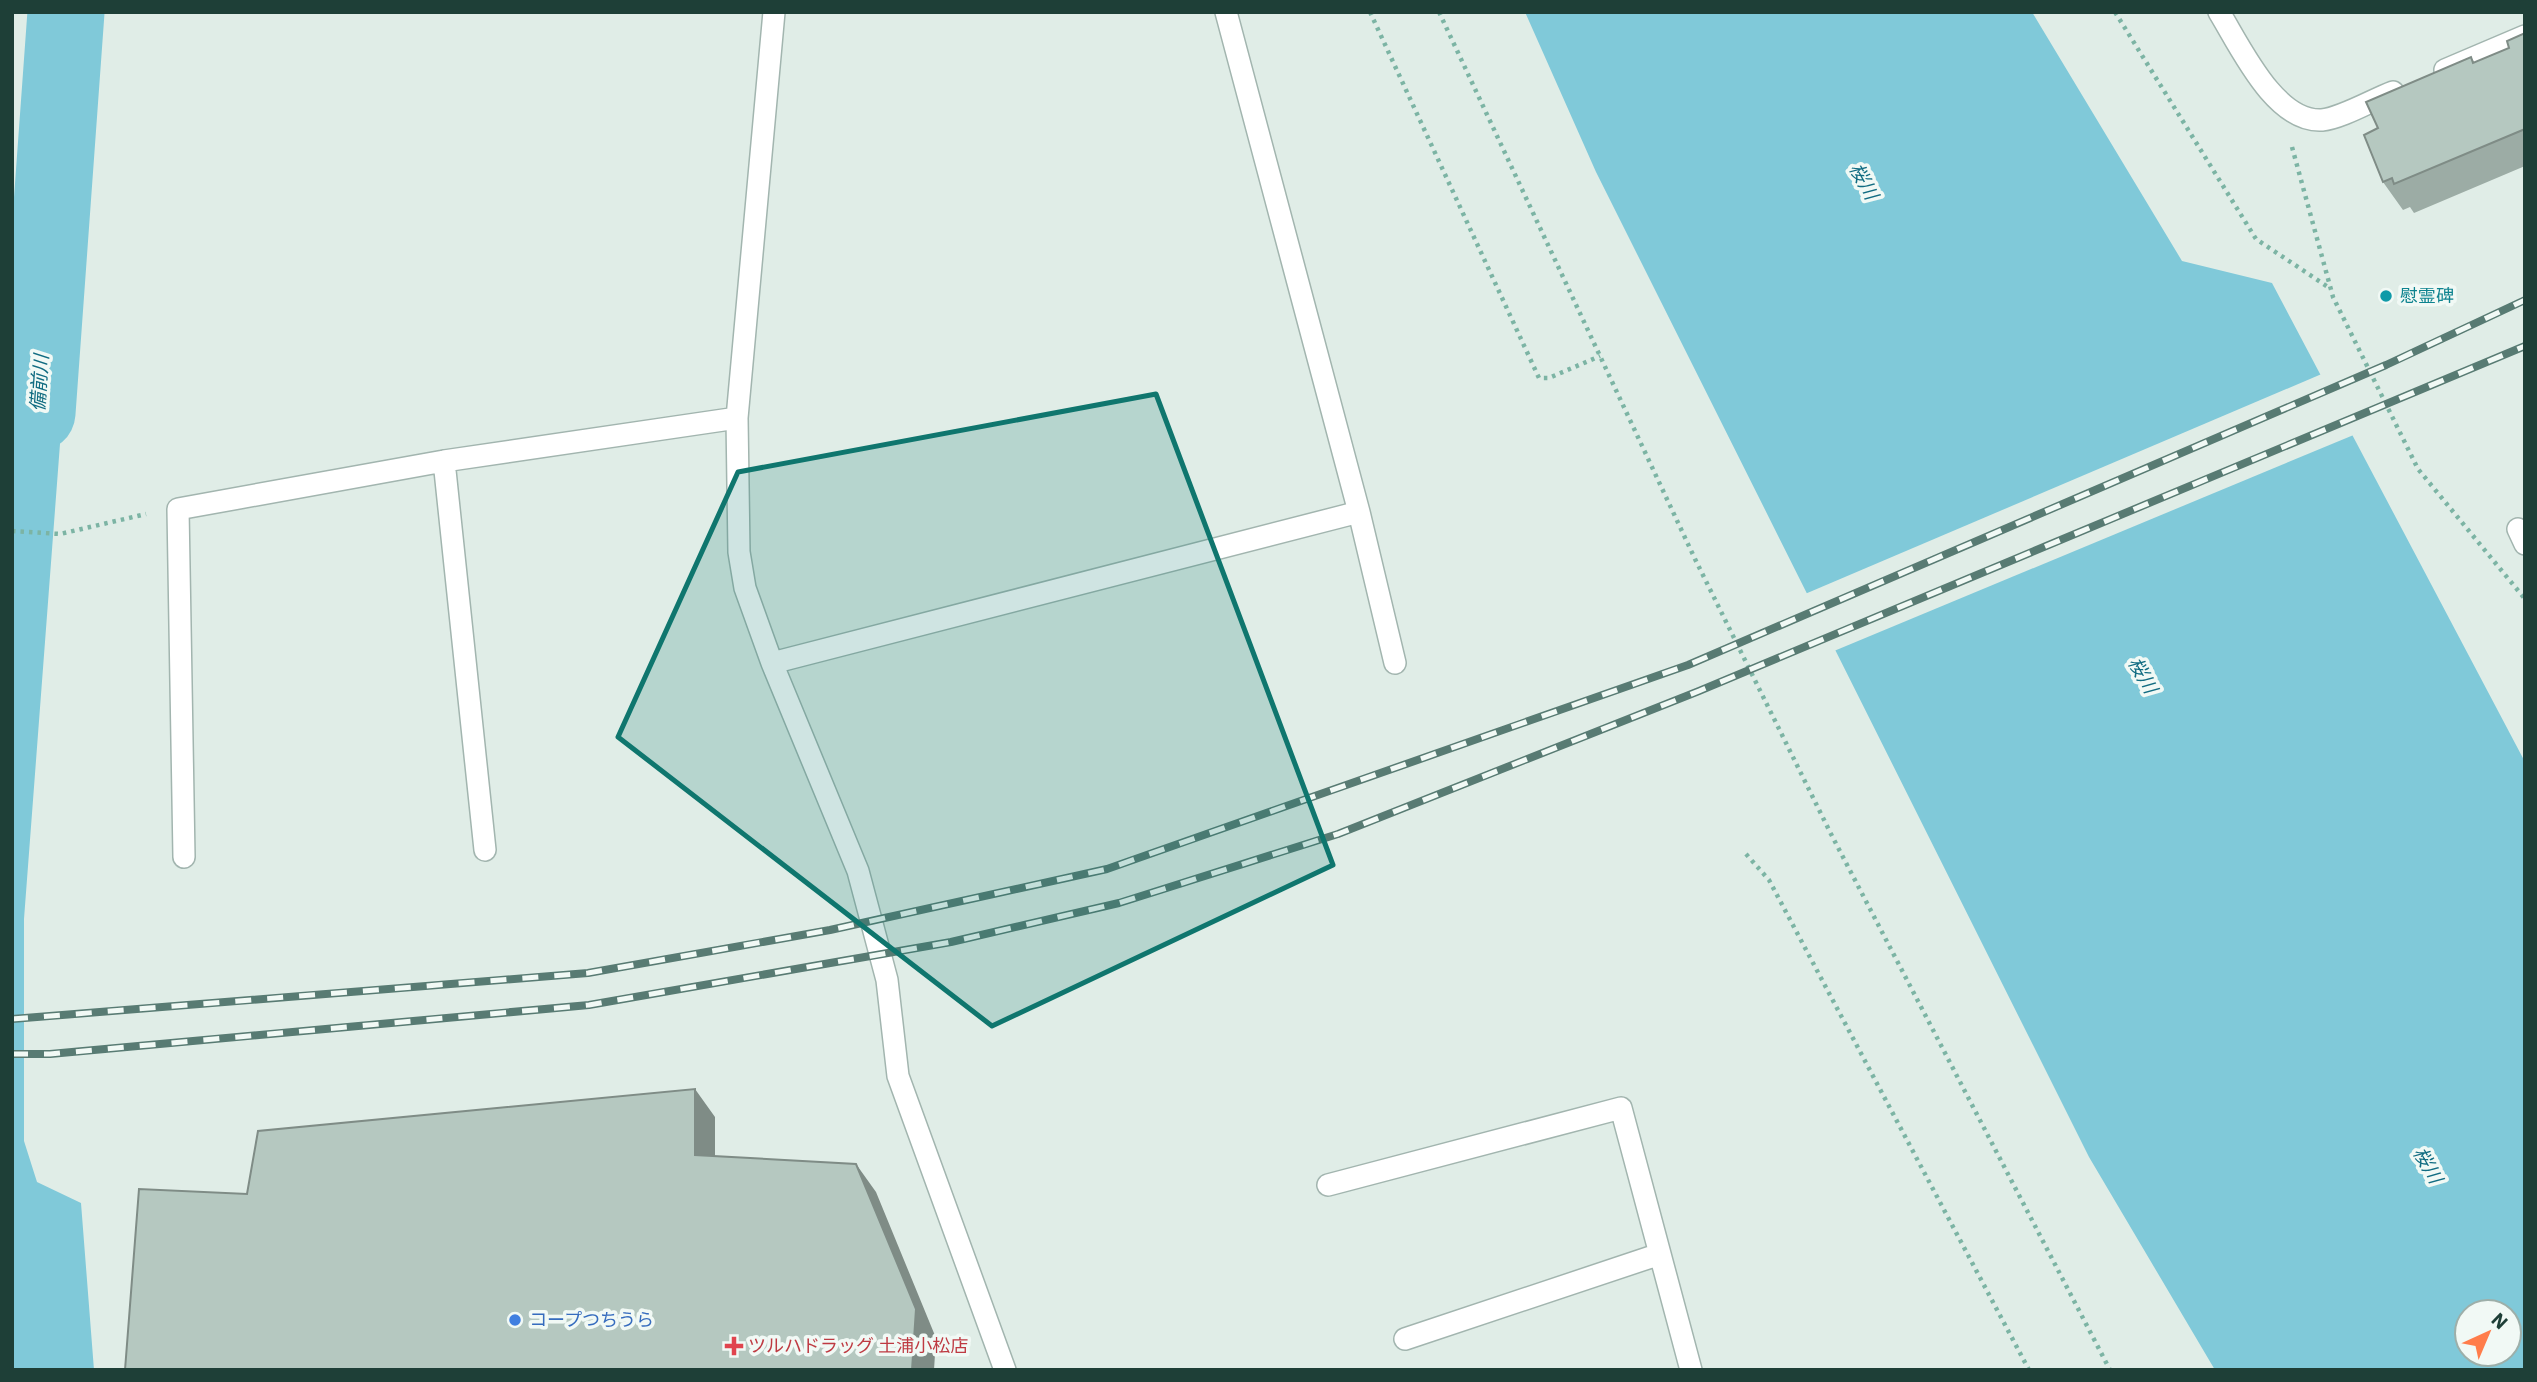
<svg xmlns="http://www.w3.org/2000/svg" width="2537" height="1382" viewBox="0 0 2537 1382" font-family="'IBM Plex Sans','Noto Sans JP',sans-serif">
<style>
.water{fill:#80c9d9;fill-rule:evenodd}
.pier{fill:#e0ede7}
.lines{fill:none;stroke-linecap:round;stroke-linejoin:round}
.river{stroke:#80c9d9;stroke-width:77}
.minor-casing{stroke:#a2b5af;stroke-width:24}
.path{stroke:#7cb4a4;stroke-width:4.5;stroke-dasharray:3.5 5;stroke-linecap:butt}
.minor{stroke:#fff;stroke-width:21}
.rail-casing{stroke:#587b73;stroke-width:8}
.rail{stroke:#f1f9f5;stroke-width:5;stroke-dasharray:16;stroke-linecap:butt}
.wall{fill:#9caca5}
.shaded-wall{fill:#7f8c86}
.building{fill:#b5c8c0;stroke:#7f8c86;stroke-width:2}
.marked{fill:#0f766e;fill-opacity:0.2;stroke:#0f766e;stroke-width:5;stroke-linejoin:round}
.culture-dot{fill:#0f9aa8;stroke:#f1f9f5;stroke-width:2.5}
.shop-dot{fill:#3f7fe0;stroke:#f1f9f5;stroke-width:2.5}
.health-dot{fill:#e0444e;stroke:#f1f9f5;stroke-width:2.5}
.labels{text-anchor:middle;stroke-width:7;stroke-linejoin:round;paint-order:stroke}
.culture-label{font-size:18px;fill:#0d838f;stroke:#f1f9f5;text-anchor:start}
.shop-label{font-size:18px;fill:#366cbe;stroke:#f1f9f5;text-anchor:start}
.health-label{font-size:18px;fill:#be3a42;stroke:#f1f9f5;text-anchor:start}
.water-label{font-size:19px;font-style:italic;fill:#116c82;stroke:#f1f9f5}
</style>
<rect width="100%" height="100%" fill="#e0ede7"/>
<path class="water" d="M52,12H82L81,42H51Z
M1525,12H2032L2182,261L2272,283L2525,762V1370H2215L2089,1157L1596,172ZM2467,1312H2509V1354H2467Z
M24,301L70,312L24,919V1141L37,1182L81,1203L94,1370H12V455Z"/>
<path class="pier" d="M2324,373L2356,434L1834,651L1805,594Z"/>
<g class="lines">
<path class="river" d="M37,413L66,12"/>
<g class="minor-casing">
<path id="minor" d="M774,12L737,418L739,552L745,588L772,663L858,871L887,980L898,1076L1005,1370
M1226,12L1359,512L1395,663
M2219,12C2240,46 2275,123 2322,120C2342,118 2374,99 2393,92
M2445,70L2525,36
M444,461L485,850
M2518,529L2525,544
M772,663L1359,512
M184,857L178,509L444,461L737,418
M1328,1185L1621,1108L1691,1370
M1405,1339L1660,1254"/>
</g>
<path class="path" d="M1370,12L1539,378H1549L1600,356
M1439,12L1695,559L1831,834L2110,1370
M2115,12L2256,239L2331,289
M2292,147L2333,297L2418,469L2525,599
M12,531L60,534L146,514
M1746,854L1769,880L2029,1370"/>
<use href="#minor" class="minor"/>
<g class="rail-casing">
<path id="rail" d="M12,1019L588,973L830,930L1107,869L1688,665L2386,365L2525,300
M12,1054H50L589,1005L951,942L1119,903L1338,834L1699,691L2525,346"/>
</g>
<use href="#rail" class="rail"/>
</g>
<path class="wall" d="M2525,33V166L2414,213L2410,207L2403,210L2383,182L2471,57L2475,63L2509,48Z"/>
<path class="shaded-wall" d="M695,1089L715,1117V1184L695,1155Z
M856,1164L876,1192L936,1338L934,1370H912Z"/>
<path class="building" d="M2525,33V129L2394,184L2392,178L2383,182L2364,135L2378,128L2366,102L2471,57L2473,63L2509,48L2507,41Z
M695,1089V1155L856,1164L916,1309L912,1370H125L139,1189L247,1194L258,1131Z"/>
<path class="marked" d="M1156,394L1333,865L992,1026L618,737L738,472Z"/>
<circle class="culture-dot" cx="2386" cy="296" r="7"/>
<circle class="shop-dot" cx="515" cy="1320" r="7"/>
<path class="health-dot" d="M730.5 1335.5h7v7h7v7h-7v7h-7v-7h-7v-7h7z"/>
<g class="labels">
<g class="culture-label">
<text x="2400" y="302">慰霊碑</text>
</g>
<g class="shop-label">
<text x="529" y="1326">コープつちうら</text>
</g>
<g class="health-label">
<text x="748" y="1352">ツルハドラッグ 土浦小松店</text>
</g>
<g class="water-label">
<text transform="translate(1864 181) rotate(61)" y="7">桜川</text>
<text transform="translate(39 383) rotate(-86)" y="7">備前川</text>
<text transform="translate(2143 675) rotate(60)" y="7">桜川</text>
<text transform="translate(2428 1165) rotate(60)" y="7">桜川</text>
</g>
</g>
<rect width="2537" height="1382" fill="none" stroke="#1e3f37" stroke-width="28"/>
<g transform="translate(2488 1333) rotate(44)"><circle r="33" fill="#f1f9f5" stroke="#9dafa9" stroke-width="2"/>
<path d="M0-5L12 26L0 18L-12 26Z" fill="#ff7d4b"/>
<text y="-10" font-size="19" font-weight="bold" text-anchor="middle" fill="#1e3f37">N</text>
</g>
</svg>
